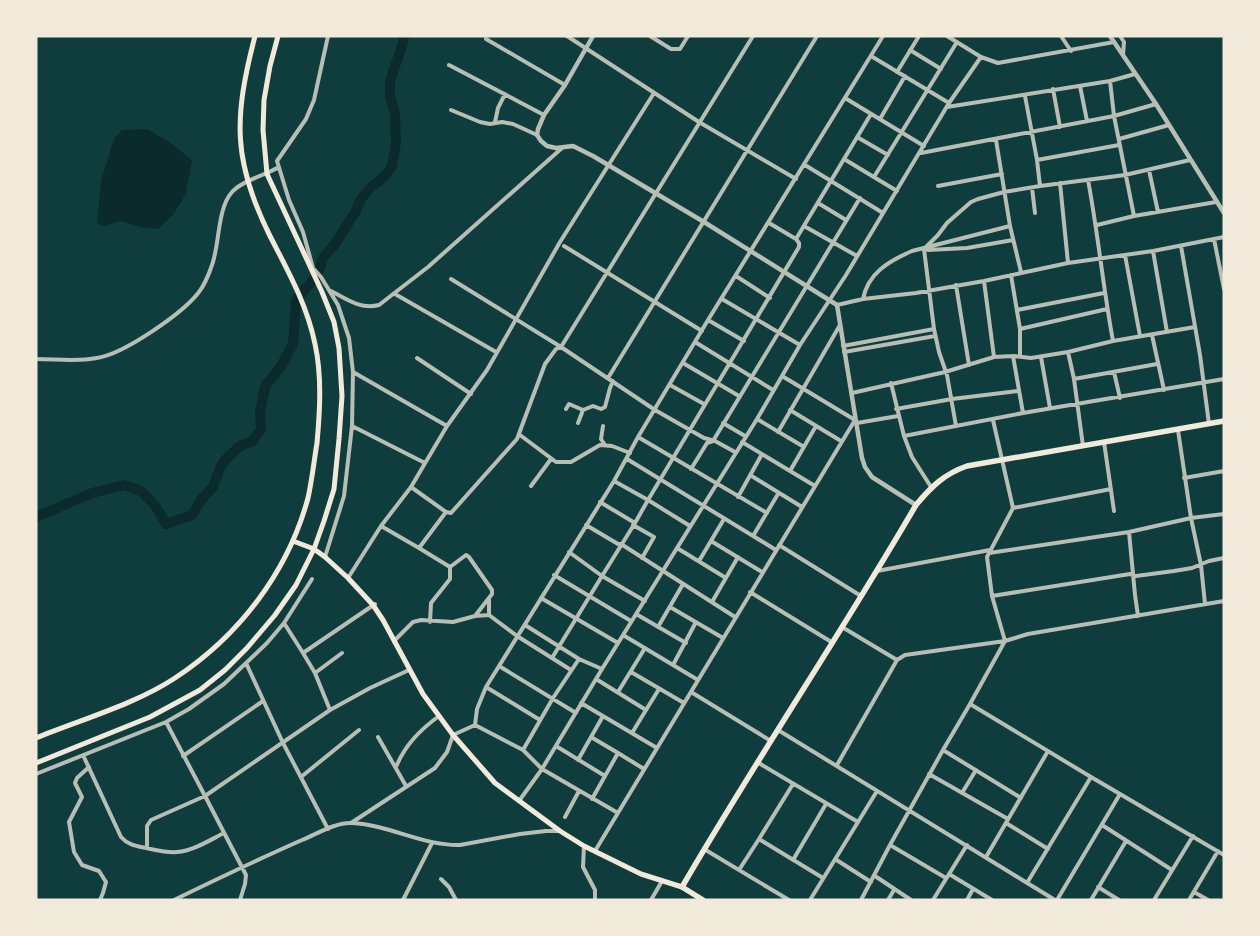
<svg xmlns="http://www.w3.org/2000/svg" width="1260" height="936" viewBox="0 0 1260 936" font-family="'DejaVu Sans',sans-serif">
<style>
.water{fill:#0a2a2b}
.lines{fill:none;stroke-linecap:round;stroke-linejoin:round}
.river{stroke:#0a2a2b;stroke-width:10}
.minor{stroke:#b8beb3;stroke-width:4}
.tertiary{stroke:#b8beb3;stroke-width:4.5}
.secondary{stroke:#f1e9da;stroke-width:5}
.primary{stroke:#f1e9da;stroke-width:5.5}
</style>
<rect width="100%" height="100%" fill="#0f3d3e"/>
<path class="water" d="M147,129L172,144L192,160L186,194L173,215L158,229L141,227L120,221L106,226L97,224L101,181L114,139L122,130Z"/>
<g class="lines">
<path class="river" d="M36,517L92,493L124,485L141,491L156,507L166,524L192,515L201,500L213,487L220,468L225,460L240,446L253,441L261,429L260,413L265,386L280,368L293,344L296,300L318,274L323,258L335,244L356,211L361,199L371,187L385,176L392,166L396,142L395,114L390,96V81L403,43L404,36"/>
<path class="minor" d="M567,36L699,122L796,179
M650,36L671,49H680L688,36
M947,36L981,57L998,63L1114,42
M1061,36L1071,51
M1120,36L1124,42L1123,55
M486,39L565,85
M910,50L941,69
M871,56L949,103
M449,65L544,115
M897,72L919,36
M1110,81L1114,116L1134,216
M1080,86L1087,121
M1053,89L1060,127
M1025,96L1037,160L1040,186
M845,98L924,146
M947,107L1110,81L1135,74
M451,110L480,122L490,124L502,122L513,124L537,135
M880,119L905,76
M495,122L498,108L505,94
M857,137L888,155
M1119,139L1169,125
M996,140L1010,226L1021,272
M921,153L1114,116L1156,104
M844,159L897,191
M1037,160L1119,145
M805,165L883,213
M1149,170L1158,212
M874,177L957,42
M1088,180C1098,233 1103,287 1113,341
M1060,183L1068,263
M938,186L1002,174
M1032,188L1035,213
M818,203L846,220
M1097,225L1134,216L1216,202
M804,226L857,256
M796,239L871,114
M1214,239L1224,289
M564,246L702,331
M1181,246L1200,355L1209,424
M924,249L938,235L947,223L971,202L978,199L1004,192L1040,186L1125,175L1190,160
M924,249L934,329L939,352L947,375L956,426
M928,250L967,248L1013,240
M1153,251L1167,332
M1125,255L1140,336
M1011,275L1020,329V356
M736,276L770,298
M451,279L561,347L655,410L704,438L715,441L735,452
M984,281L994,357
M956,285L969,365
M331,291C346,299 361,310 379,305L428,267L562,148
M395,294L496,352
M722,299L800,345
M863,299C868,273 889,261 912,251L1010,226
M837,305L863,299L916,293L984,281L1068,263L1153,251L1224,237
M1017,310L1104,293
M708,320L744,341
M1020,329L1107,309
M1152,335L1164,390
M695,342L773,390
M843,346L934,329
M844,352L935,336
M1068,352L1074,379L1083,446
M1013,356L1023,413
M1041,357L1050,408
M417,358L471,394
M36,359C56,359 77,362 97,358C124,354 183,313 199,292C205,284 209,274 212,265C220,243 217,209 232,192C241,181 266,175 279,167
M683,363L739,396
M353,372L447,426
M1114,372L1120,398
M608,378L817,36
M1074,379L1157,364
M891,383L904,436L912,457L931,487
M670,385L704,404
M852,393L945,372L994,357L1013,356L1031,358L1068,352L1113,341L1195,327
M566,409L569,404L583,410
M896,409L952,399L1018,391
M790,410L841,441
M757,419L804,447
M578,423L583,410L593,406L601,409L605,407L610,388L613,381
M723,423L745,436
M857,423L898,416
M352,426L425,463
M603,426L601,439L605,445
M1178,430L1191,518L1201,565L1205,604
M778,432L840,325
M520,435L556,462H571L600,445L612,446L630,453
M904,436L1023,413L1224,379
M638,437L767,513
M742,442L815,486
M1104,442L1114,511
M627,459L776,550
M691,469L707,443L713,441L860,198
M790,471L816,426
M750,475L802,507
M1184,478L1224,471
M614,481L648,500L799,247V243L796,239L769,223
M531,486L551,459
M411,487L446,512L451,513L517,439L545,364L556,349L561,347L753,36
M738,497L762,454
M1013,508L1111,489
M635,523L648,500L690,526
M586,525L618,544H621L735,617
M633,525L654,537L642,558
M381,526L419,548L446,512
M1129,532L1135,595L1138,616
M753,536L778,494
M711,541L762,572
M779,545L861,596
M677,548L726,578
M569,552L602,576L635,523L600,502
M989,553L1129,532L1191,518L1224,514
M325,557L344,496L352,426L353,372L349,338L338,305L321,277L313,268L303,232L289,200L277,161L306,119L314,100L328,36
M699,561L724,519
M877,571L990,550
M554,575L631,621
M348,578L381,526L411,487L447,426L487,370L560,242L654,93
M750,592L833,643
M992,596L1130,574L1136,576L1174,571L1192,568L1209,561L1224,558
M541,598L618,643
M712,602L738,557
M670,607L723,638
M636,614L686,643
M489,615V598
M475,616L489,615L517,636L571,670
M430,622L431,603L450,579V567
M284,623L303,653L375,604
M525,625L579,659L602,669
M658,627L683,584
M842,627L897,660L905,655L1005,641L1028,634L1224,601
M623,635L698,680
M394,641L413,622L421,620L453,622L475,616L492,594V590L469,557L466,555L450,567L419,548
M303,653L315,673L330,710L370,688L409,670
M552,658L602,576L645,601
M579,659L553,698L523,750L542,769L618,813
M246,663L283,743L328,829
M673,665L696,622
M499,666L576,713
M631,672L684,703
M315,673L342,653
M596,679L646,710L632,733
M486,687L540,720
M618,692L645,648
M691,692L771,741
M581,703L657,748
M970,704L1005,641L992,596L987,557L1013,508L993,420
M646,710L659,689
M166,722L205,796L330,710
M475,725L477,709L486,687L614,481L638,437L708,320L883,36
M475,725L523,750
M778,730L1055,900
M378,737L406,786
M591,737L618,753
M556,746L605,776
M943,750L1021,798
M83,755L121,837C128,845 136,846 146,848C156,850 166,853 177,852C193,851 210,840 224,833
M183,756L263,701
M578,760L603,716
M757,762L858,822L877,791
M837,765L897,660
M89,767L77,778L75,783L82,797L69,822L74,852L82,865L99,871L106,882L103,893L100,900
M396,767C405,745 420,730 439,716
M36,774L166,722L189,709L224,684L267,643L284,623L312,579
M929,774L1008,819
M301,777L359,730
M962,793L976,770
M592,799L618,753L644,769
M519,801L542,769L602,669L757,419L800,345L846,275L949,103L981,57
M565,817L579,791
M351,823L435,768L447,752L453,735L475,725
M1006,823L1048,849
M1102,825L1172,870
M759,839L793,784
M584,846L583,867L595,890V900
M147,848V826L151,820L205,796L246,875L245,884L240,900
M704,849L789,900
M595,851L855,420L782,376
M986,857L1048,751
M835,859L871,882
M793,860L826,804
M739,870L759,839L823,878
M949,874L992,900
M875,876L911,900
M946,878L890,845L943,750L970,704L1091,777
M441,879L449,887L456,900
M1027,883L1091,777L1224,855
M1098,887L1119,900
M1194,892L1208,900
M174,900C217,879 259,859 302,840C317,834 336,822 352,823C390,825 423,846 460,845L520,834L546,831H560
M403,900L432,843
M651,900L662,881
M810,900L858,822
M861,900L890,845
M888,900L894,890
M933,900L967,845
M967,900L973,889
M1057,900L1120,794
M1091,900L1126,841
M1154,900L1193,836
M1189,900L1218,851"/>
<path class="tertiary" d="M593,36L565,85L544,115L538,129L537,135L541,141L547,146L556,148L573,146L593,156L704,222L837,305L862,458L865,467L872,477L916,505
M1110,36L1156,104L1224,213"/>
<path class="secondary" d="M293,541L314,549L325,557L348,578L373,605L383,620L423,694L453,735L495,783L560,831L584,846L641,874L682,887
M36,738C80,720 136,704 175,678C239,636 288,572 308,498C312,480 314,461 317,443C320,410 322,376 315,344C307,305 288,271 270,236C232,160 234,117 255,36
M36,763L150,717L200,690L225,670L247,648L275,615L296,585L314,549L324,521L334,489L339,439L342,396L339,348L334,322L322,292L267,174L263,130L264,100L270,66L278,36"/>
<path class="primary" d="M703,900L682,887C757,758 841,634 916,505C931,487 944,474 967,466L1224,421"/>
</g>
<rect width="1260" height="936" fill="none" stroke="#f1e9da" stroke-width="75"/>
</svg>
